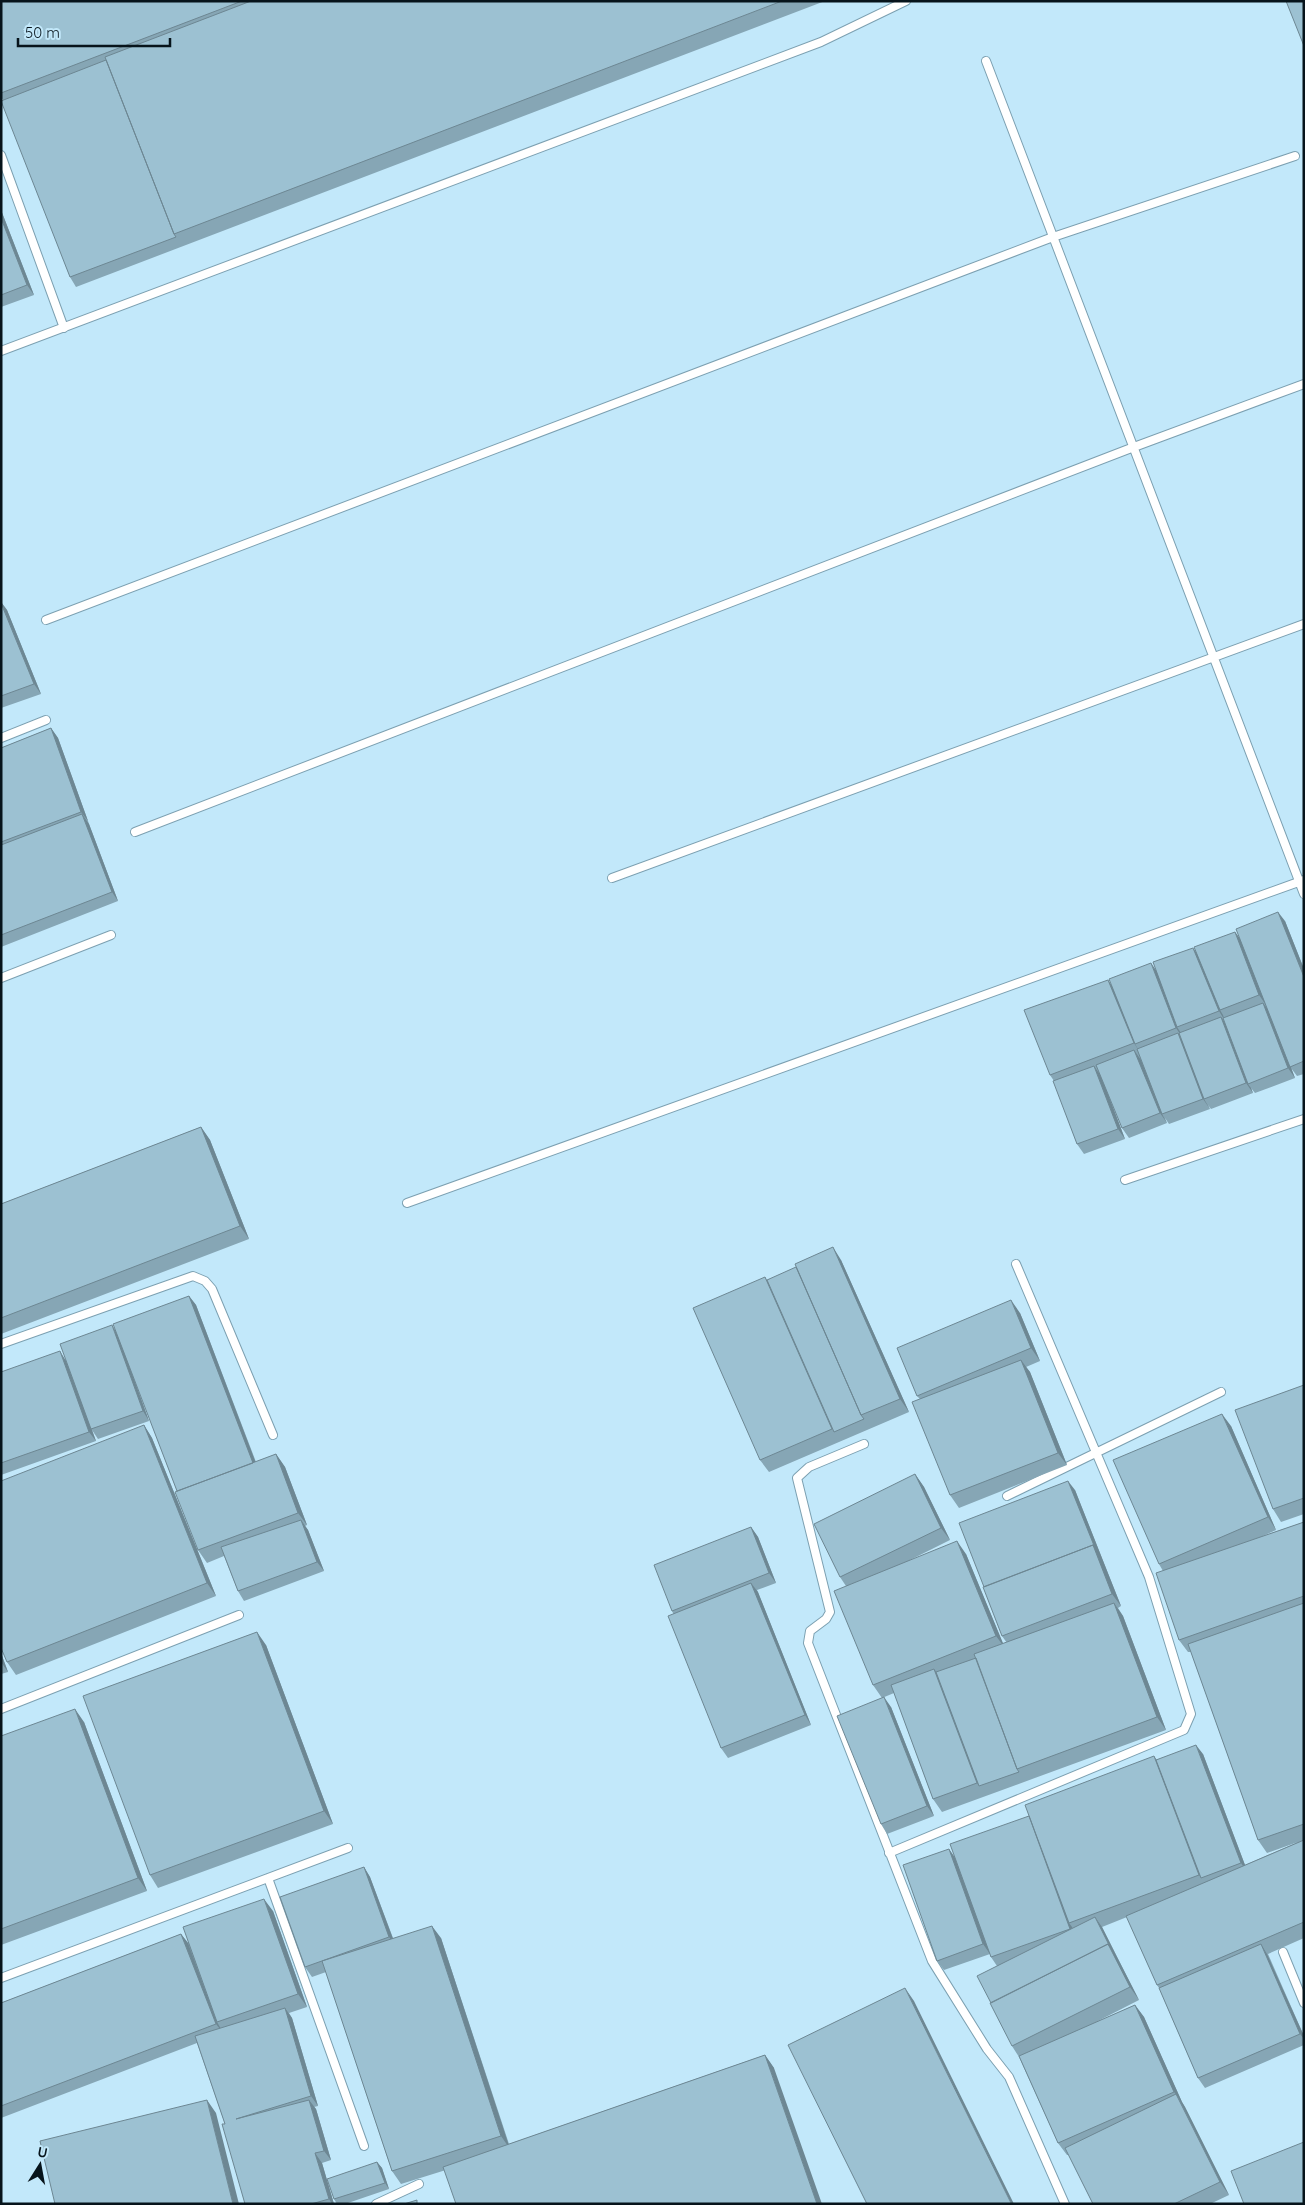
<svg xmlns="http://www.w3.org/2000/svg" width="1305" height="2205" viewBox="0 0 1305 2205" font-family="Quicksand,sans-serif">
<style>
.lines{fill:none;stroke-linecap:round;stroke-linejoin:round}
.service-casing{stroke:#7ca0b1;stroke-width:10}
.service{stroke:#fff;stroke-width:8}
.wall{fill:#86a6b5}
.shaded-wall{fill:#6d8793}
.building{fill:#9cc1d2;stroke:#6d8793}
</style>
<rect width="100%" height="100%" fill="#c2e8fa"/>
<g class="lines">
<g class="service-casing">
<path id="service" d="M986,61L1304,894
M1,155L64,328
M1,351L821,42L906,1
M46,620L1053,237L1295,156
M1,738L46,720
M135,832L1134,447L1304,384
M612,878L1304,624
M1,978L111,935
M1125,1180L1304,1119
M407,1203L1304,880
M1,1344L193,1276L205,1281L212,1289L273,1435
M864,1444L809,1467L797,1478L830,1612L826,1619L810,1631L808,1643L932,1961L987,2049L1009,2077L1065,2204
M1007,1496L1221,1392
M1,1709L239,1615
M889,1853L1184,1730L1191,1714L1149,1577L1016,1264
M268,1878L364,2146
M1283,1952L1304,2003
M1,1978L348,1848
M376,2204L419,2184"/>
</g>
<use href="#service" class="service"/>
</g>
<path class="wall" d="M1,1H825L76,287L70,277L3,100L1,97Z
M1,210L34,295L1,307Z
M1,602L7,610L41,694L1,708Z
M51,728L58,738L88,821L89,824L118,901L1,947V748Z
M1285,921L1304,969V1074L1297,1076L1291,1068L1295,1078L1255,1093L1251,1088L1253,1093L1211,1109L1208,1105L1210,1109L1169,1124L1165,1118L1167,1123L1129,1138L1122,1128L1108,1094L1125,1139L1084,1154L1077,1144L1054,1081L1050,1075L1108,980L1111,985L1156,970L1196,952L1235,932L1240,939Z
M201,1127L210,1140L249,1239L1,1334V1204Z
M841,1260L909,1412L769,1472L760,1460L765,1277L767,1280Z
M189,1296L196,1305L256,1462L276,1454L285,1467L307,1525L305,1526L308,1530L324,1571L244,1601L238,1591L224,1556L207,1563L198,1550L177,1491L130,1367L149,1421L98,1439L92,1430L96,1441L1,1475V1372L66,1360Z
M1020,1313L1040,1361L1026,1367L1030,1372L1067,1465L959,1508L950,1495L920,1399L917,1396Z
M1304,1385V1514L1281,1522L1273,1509Z
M144,1425L152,1438L216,1596L16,1675L7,1662Z
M1231,1426L1276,1530L1263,1536L1304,1522V1938L1268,1954L1304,2036V2045L1205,2088L1198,2078L1159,1988L1157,1985L1127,1917L1102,1927L1139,2000L1096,2022L1135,2005L1144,2017L1182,2102L1185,2107L1229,2195L1210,2204H1093L1069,2155H1067L1058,2143L1019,2057L1012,2046L997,1966L991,1957L990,1954L944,1970L937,1961L949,1849L954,1856L1029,1816L1156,1760L1203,1754L1245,1865L1298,1842L1267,1853L1258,1840L1191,1652H1188L1179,1640L1163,1571L1159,1564Z
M915,1474L924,1487L950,1540L910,1560L966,1554L1003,1644L1007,1643L1002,1636L1075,1490L1121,1606L1118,1608L1123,1616L1166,1730L942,1812L933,1799L894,1693L882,1698L873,1685L846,1586L840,1577Z
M751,1527L758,1537L776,1583L757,1590L811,1725L728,1758L721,1748L673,1613L672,1611Z
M266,1645L333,1824L158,1888L150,1875Z
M1,1653L8,1672L1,1674Z
M891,1707L934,1816L887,1834L881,1824Z
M84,1722L147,1891L1,1945V1736Z
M364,1867L370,1877L393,1938H441L509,2144L765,2055L774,2068L401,2184L392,2171L326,1972L312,1977L305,1967Z
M273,1911L307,2007L289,2013L292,2018L318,2106L314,2107L316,2109L331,2160L322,2163L334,2204H245L225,2124L197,2043L1,2118V2003L181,1934L188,1943Z
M377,2162L382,2168L389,2189L345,2204H337L334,2199Z"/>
<path class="shaded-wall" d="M1,210L34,295L27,285L1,218Z
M1,602L7,610L41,694L34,684Z
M51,728L58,738L88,821L81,812Z
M82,814L89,824L118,901L112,892Z
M1278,912L1285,921L1304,969V977Z
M1235,932L1242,941L1266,1005L1259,995Z
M1193,948L1200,957L1220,1010L1223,1015L1225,1021L1219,1011Z
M1151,963L1158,973L1177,1027L1181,1033L1182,1037L1176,1028Z
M1108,980L1114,989L1135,1044L1140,1053L1134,1043Z
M1263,1003L1270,1012L1295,1078L1288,1068Z
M1221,1017L1228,1027L1248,1084L1251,1088L1253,1093L1246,1083Z
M1178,1033L1184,1043L1204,1099L1210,1109L1203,1099Z
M1134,1050L1141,1060L1162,1114L1167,1123L1160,1113Z
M1094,1066L1101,1076L1125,1139L1118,1129Z
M201,1127L210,1140L249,1239L240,1226Z
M833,1247L841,1260L909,1412L900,1399Z
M189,1296L196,1305L260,1474L253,1464Z
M1011,1300L1020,1313L1040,1361L1031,1348Z
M112,1325L118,1335L149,1421L143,1411Z
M60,1351L66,1361L96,1441L89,1432Z
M1021,1360L1030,1372L1067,1465L1058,1453Z
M1222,1414L1231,1426L1276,1530L1268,1517Z
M144,1425L152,1438L216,1596L207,1583Z
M276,1454L285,1467L307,1525L298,1513Z
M915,1474L924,1487L950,1540L941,1528Z
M1068,1481L1075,1490L1121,1606L1112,1594Z
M301,1520L308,1530L324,1571L317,1562Z
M751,1527L758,1537L776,1583L769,1573Z
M957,1541L966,1554L1005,1648L996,1636Z
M751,1583L758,1592L811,1725L805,1715Z
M1114,1603L1123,1616L1166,1730L1157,1717Z
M257,1632L266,1645L333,1824L324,1811Z
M1,1653L8,1672L1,1662Z
M934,1669L943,1682L979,1786L977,1783Z
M884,1697L891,1707L934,1816L927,1806Z
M75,1709L84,1722L147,1891L138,1878Z
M1196,1745L1203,1754L1248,1873L1241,1863Z
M1154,1756L1163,1769L1201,1878L1199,1875Z
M1029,1816L1069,1923L1072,1927L1076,1939L1070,1929Z
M949,1849L955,1858L990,1954L983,1944Z
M364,1867L370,1877L396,1947L389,1937Z
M264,1899L273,1911L307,2007L298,1994Z
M1095,1917L1102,1927L1117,1957L1110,1947Z
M432,1926L441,1938L510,2149L501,2136Z
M181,1934L188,1943L217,2022L221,2029L223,2033L216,2024Z
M1108,1944L1117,1957L1139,2000L1130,1987Z
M1261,1944L1267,1954L1304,2036V2039L1300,2034Z
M905,1988L914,2001L1014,2204H1012L1011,2203Z
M1135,2005L1144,2017L1182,2102L1185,2107L1229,2195L1220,2182L1178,2097L1174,2092Z
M285,2008L292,2018L318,2106L311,2096Z
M765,2055L774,2068L822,2204H817Z
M207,2100L216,2113L239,2204H233Z
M309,2100L316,2109L331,2160L324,2151Z
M315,2153L322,2163L334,2204H332L329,2199Z
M377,2162L382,2168L389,2189L385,2183Z"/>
<path class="building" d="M1,1H242L1,93Z
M251,1H782L174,234L105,57Z
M1286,1H1304V46Z
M106,60L174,234L176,237L70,277L1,101Z
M1,218L27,285L1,295Z
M1,603L34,684L1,696Z
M51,728L81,812L1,842V748Z
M82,814L112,892L1,935V845Z
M1278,912L1304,977V1061L1290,1067L1236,929Z
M1235,932L1259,995L1220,1010L1194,947Z
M1193,948L1219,1011L1177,1027L1153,962Z
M1151,963L1176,1028L1135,1044L1109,979Z
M1108,980L1134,1043L1050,1075L1024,1010Z
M1263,1003L1288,1068L1248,1084L1223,1018Z
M1221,1017L1246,1083L1204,1099L1179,1033Z
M1178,1033L1203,1099L1162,1114L1137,1049Z
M1134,1050L1160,1113L1122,1128L1096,1065Z
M1094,1066L1118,1129L1077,1144L1053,1081Z
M201,1127L240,1226L1,1318V1204Z
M833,1247L900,1399L861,1415L795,1264Z
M796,1267L861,1415L864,1419L834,1432L767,1280Z
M765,1277L832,1429L760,1460L693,1308Z
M189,1296L253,1463L177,1491L113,1324Z
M1011,1300L1031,1348L917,1396L897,1348Z
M112,1325L143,1411L91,1429L60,1344Z
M60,1351L89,1432L1,1463V1372Z
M1021,1360L1058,1453L950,1495L912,1402Z
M1304,1385V1498L1273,1509L1235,1410Z
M1222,1414L1268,1517L1159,1564L1113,1460Z
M144,1425L207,1583L7,1662L1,1648V1481Z
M276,1454L298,1513L198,1550L175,1492Z
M915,1474L941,1528L840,1577L814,1524Z
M1068,1481L1095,1548L1093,1545L984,1587L959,1523Z
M301,1520L317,1562L238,1591L221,1547Z
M1304,1522V1596L1179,1640L1156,1573Z
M751,1527L769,1573L672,1611L654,1565Z
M957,1541L996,1636L873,1685L834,1591Z
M1093,1545L1112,1594L1002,1636L983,1587Z
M751,1583L805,1715L721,1748L668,1616Z
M1114,1603L1157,1717L1017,1769L974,1654Z
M1304,1603V1824L1258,1840L1188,1644Z
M257,1632L324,1811L150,1875L83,1696Z
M976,1658L1017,1769L1019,1772L979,1786L936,1672Z
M934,1669L977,1783L933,1799L891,1685Z
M884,1697L927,1806L881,1824L837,1716Z
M75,1709L138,1878L1,1929V1736Z
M1196,1745L1241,1863L1201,1878L1156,1760Z
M1154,1756L1199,1875L1069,1923L1025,1805Z
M1029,1816L1070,1929L991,1957L950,1844Z
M1304,1840V1922L1157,1985L1126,1916Z
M949,1849L983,1944L937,1961L903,1865Z
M364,1867L389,1937L305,1967L280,1897Z
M264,1899L298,1994L217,2022L183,1927Z
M1095,1917L1110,1947L1108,1944L991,2003L977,1976Z
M432,1926L501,2136L392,2171L322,1961Z
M181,1934L216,2024L1,2106V2003Z
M1108,1944L1130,1987L1012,2046L990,2003Z
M1261,1944L1300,2034L1198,2078L1159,1988Z
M905,1988L1011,2203L1009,2204H867L788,2045Z
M1135,2005L1174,2092L1058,2143L1019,2056Z
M285,2008L311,2096L236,2119L309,2100L324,2151L315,2153L329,2199L311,2204H245L222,2124H225L195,2036Z
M765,2055L817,2204H456L443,2167Z
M1176,2094L1220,2182L1174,2204H1093L1065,2148Z
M207,2100L233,2204H55L40,2141Z
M1304,2142V2204H1244L1231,2171Z
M377,2162L385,2183L334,2199L327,2179Z
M417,2200V2204H404Z"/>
<rect width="1305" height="2205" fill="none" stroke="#07141b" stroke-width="5"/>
<g transform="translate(40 2165) rotate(11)" stroke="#c2e8fa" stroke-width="4" paint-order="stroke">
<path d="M0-4L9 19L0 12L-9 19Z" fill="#07141b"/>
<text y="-8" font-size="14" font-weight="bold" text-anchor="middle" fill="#07141b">U</text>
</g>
<path d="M18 38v8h152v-8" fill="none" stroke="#07141b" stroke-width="2.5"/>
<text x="25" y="38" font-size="15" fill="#07141b" stroke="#c2e8fa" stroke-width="4" paint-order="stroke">50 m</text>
</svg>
